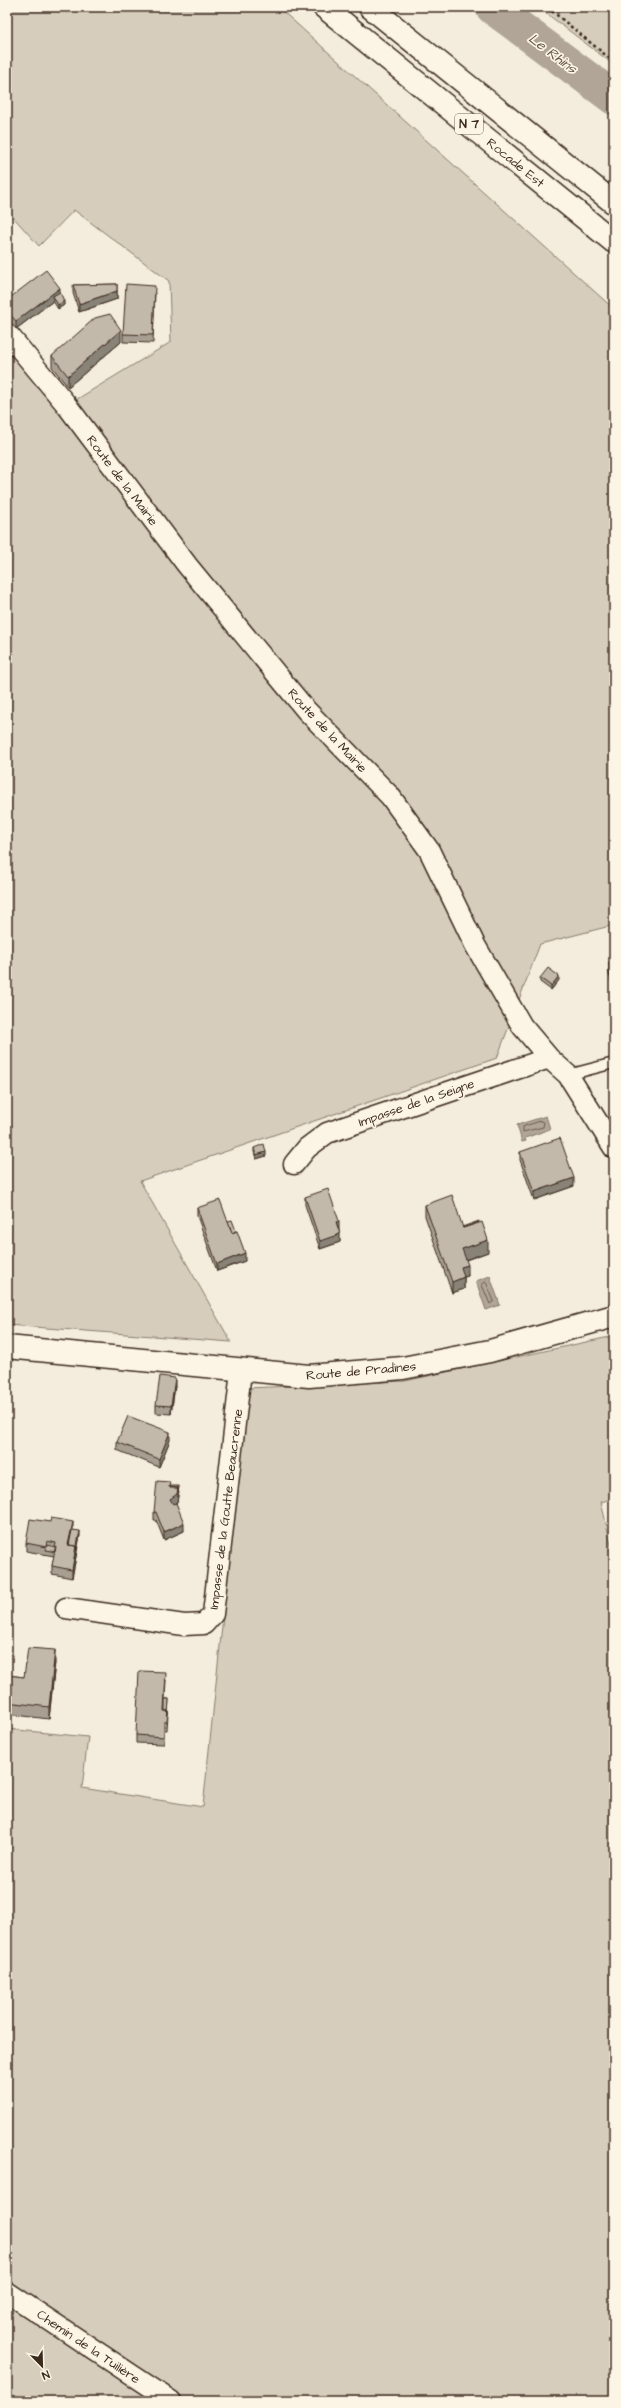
<svg xmlns="http://www.w3.org/2000/svg" width="621" height="2408" viewBox="0 0 621 2408" font-family="'Architects Daughter',sans-serif">
<style>
.green{fill:#d6cdbd;stroke:#887c6e}
.water{fill:#b0a596;stroke:#817466}
.lines{fill:none;stroke-linecap:round;stroke-linejoin:round}
.shore{stroke:#6a5b4e;stroke-width:1}
.river{stroke:#b0a596;stroke-width:34}
.service-casing{stroke:#3b2a1e;stroke-width:13}
.minor-casing{stroke:#3b2a1e;stroke-width:23}
.tertiary-casing{stroke:#3b2a1e;stroke-width:25}
.trunk-casing{stroke:#3b2a1e;stroke-width:25}
.path{stroke:#3b2a1e;stroke-width:2.5;stroke-dasharray:3 3;stroke-linecap:butt}
.service{stroke:#fcf5e5;stroke-width:10}
.minor{stroke:#fcf5e5;stroke-width:20}
.tertiary{stroke:#fcf5e5;stroke-width:22}
.trunk{stroke:#fcf5e5;stroke-width:22}
.wall{fill:#a89f92;stroke:#3b2a1e}
.shaded-wall{fill:#888277;stroke:#3b2a1e}
.building{fill:#c3b9aa;stroke:#3b2a1e}
.labels{text-anchor:middle;stroke-width:3.5;stroke-linejoin:round;paint-order:stroke}
.shield{fill:#fcf5e5;stroke:#75675a;stroke-width:1}
.shield-label{font-size:12px;font-weight:bold;fill:#3b2a1e}
.street-label{font-size:13px;fill:#3b2a1e;stroke:#fcf5e5}
.water-label{font-size:14px;font-style:italic;fill:#645548;stroke:#fcf5e5}
</style>
<rect width="100%" height="100%" fill="#f4eddd"/>
<filter id="ink" filterUnits="userSpaceOnUse"><feTurbulence type="fractalNoise" baseFrequency=".025" numOctaves="2"/><feDisplacementMap in="SourceGraphic" scale="8" xChannelSelector="R" yChannelSelector="G"/><feConvolveMatrix kernelMatrix="1 2 1 2 8 2 1 2 1" color-interpolation-filters="sRGB"/></filter>
<g filter="url(#ink)">
<path class="green" d="M 7,7 L 278,7 L 614,309 L 614,925 L 540,944 L 497,1058 L 140,1181 L 231,1342 L 7,1325 L 7,329 L 74,401 L 171,342 L 169,281 L 74,210 L 39,246 L 7,210 Z
M 538,7 L 614,7 L 614,65 Z
M 614,1336 L 614,1498 L 601,1502 L 614,1557 L 614,2401 L 7,2401 L 7,1729 L 88,1737 L 82,1788 L 203,1807 L 247,1388 L 405,1381 Z"/>
<path class="water" d="M 546,1116 L 550,1129 L 525,1138 L 526,1141 L 522,1142 L 517,1125 Z
M 490,1276 L 500,1305 L 486,1310 L 476,1281 Z"/>
<g class="lines">
<path class="shore" d="M 541,1121 L 544,1122 L 543,1127 L 523,1132 L 523,1127 Z
M 486,1282 L 494,1301 L 490,1304 L 482,1285 Z"/>
<path class="river" d="M 492,7 L 614,98"/>
<defs>
<path id="service" d="M 568,1075 L 614,1063"/>
<path id="minor" d="M 7,333 L 65,403 L 187,565 L 306,710 L 390,796 L 429,850 L 475,945 L 522,1026 L 549,1058 L 568,1075 L 614,1148
M 294,1164 L 307,1148 L 327,1133 L 549,1058
M 66,1608 L 184,1625 L 204,1624 L 213,1614 L 241,1371
M 7,2292 L 171,2401"/>
<path id="tertiary" d="M 7,1347 L 309,1376 L 403,1368 L 490,1351 L 614,1316"/>
<path id="trunk" d="M 324,7 L 614,242
M 370,7 L 614,203"/>
</defs>
<use href="#service" class="service-casing"/>
<use href="#minor" class="minor-casing"/>
<use href="#tertiary" class="tertiary-casing"/>
<use href="#trunk" class="trunk-casing"/>
<path class="path" d="M 547,7 L 614,62"/>
<use href="#service" class="service"/>
<use href="#minor" class="minor"/>
<use href="#tertiary" class="tertiary"/>
<use href="#trunk" class="trunk"/>
</g>
<path class="wall" d="M 117,284 L 117,299 L 79,312 L 73,293 L 73,285 Z
M 60,292 L 64,305 L 58,309 L 53,301 L 16,329 L 7,319 L 7,300 Z
M 155,293 L 153,343 L 123,342 L 123,334 Z
M 121,342 L 68,387 L 52,367 L 52,356 Z
M 614,961 L 614,991 L 609,974 L 609,962 Z
M 540,978 L 559,980 L 551,990 L 540,982 Z
M 254,1148 L 266,1156 L 256,1159 L 254,1152 Z
M 520,1152 L 574,1186 L 534,1200 L 520,1160 Z
M 305,1197 L 339,1229 L 340,1242 L 320,1249 L 305,1205 Z
M 425,1205 L 488,1252 L 466,1260 L 468,1276 L 464,1277 L 464,1289 L 452,1293 L 425,1216 Z
M 197,1208 L 228,1221 L 245,1261 L 217,1271 L 197,1216 Z
M 175,1386 L 171,1414 L 156,1413 L 156,1405 Z
M 170,1440 L 159,1467 L 117,1450 L 117,1442 Z
M 179,1491 L 177,1502 L 176,1503 L 184,1531 L 164,1540 L 156,1520 L 154,1520 L 154,1512 Z
M 73,1530 L 80,1535 L 72,1578 L 52,1574 L 52,1566 L 54,1556 L 26,1551 L 26,1543 Z
M 55,1662 L 49,1719 L 7,1714 L 7,1675 L 24,1677 Z
M 166,1680 L 165,1699 L 169,1699 L 167,1730 L 164,1730 L 164,1744 L 136,1743 L 136,1735 Z"/>
<path class="shaded-wall" d="M 60,288 L 60,296 L 53,296 L 53,301 L 16,329 L 16,321 Z
M 117,291 L 117,299 L 79,312 L 79,304 Z
M 64,301 L 64,305 L 58,309 L 58,305 Z
M 121,330 L 121,342 L 68,387 L 68,376 Z
M 559,976 L 559,980 L 551,990 L 551,986 Z
M 266,1152 L 266,1156 L 256,1159 L 256,1155 Z
M 574,1178 L 574,1186 L 534,1200 L 534,1192 Z
M 339,1221 L 339,1229 L 336,1230 L 336,1222 Z
M 340,1234 L 340,1242 L 320,1249 L 320,1241 Z
M 488,1240 L 488,1252 L 462,1261 L 462,1249 Z
M 245,1253 L 245,1261 L 217,1271 L 217,1264 Z
M 468,1265 L 468,1276 L 461,1278 L 461,1267 Z
M 464,1277 L 464,1289 L 452,1293 L 452,1282 Z
M 175,1378 L 175,1386 L 171,1414 L 171,1406 Z
M 170,1432 L 170,1440 L 159,1467 L 159,1459 Z
M 179,1486 L 177,1502 L 170,1507 L 170,1499 Z
M 73,1522 L 73,1530 L 69,1549 L 68,1545 Z
M 184,1523 L 184,1531 L 164,1540 L 164,1532 Z
M 80,1531 L 80,1535 L 72,1578 L 72,1570 Z
M 55,1650 L 55,1662 L 49,1719 L 49,1707 Z"/>
<path class="building" d="M 46,270 L 60,288 L 16,321 L 7,311 L 7,300 Z
M 117,284 L 117,291 L 79,304 L 73,285 Z
M 126,284 L 155,286 L 153,335 L 123,334 Z
M 60,292 L 64,301 L 58,305 L 53,296 Z
M 110,314 L 121,330 L 68,376 L 52,356 L 95,318 Z
M 614,961 L 614,979 L 609,962 Z
M 548,968 L 559,976 L 551,986 L 540,978 Z
M 560,1138 L 574,1178 L 534,1192 L 520,1152 Z
M 264,1144 L 266,1152 L 256,1155 L 254,1148 Z
M 328,1189 L 339,1221 L 336,1222 L 340,1234 L 320,1241 L 305,1197 Z
M 452,1195 L 463,1228 L 482,1222 L 488,1240 L 462,1249 L 468,1265 L 461,1267 L 464,1277 L 452,1282 L 425,1205 Z
M 220,1200 L 232,1233 L 237,1231 L 245,1253 L 217,1264 L 197,1208 Z
M 232,1220 L 236,1231 L 232,1233 L 228,1221 Z
M 479,1221 L 479,1222 L 463,1228 L 462,1227 Z
M 160,1376 L 175,1378 L 171,1406 L 156,1405 Z
M 128,1416 L 170,1432 L 159,1459 L 117,1442 Z
M 157,1481 L 170,1482 L 169,1487 L 178,1488 L 177,1494 L 170,1499 L 173,1504 L 176,1503 L 184,1523 L 164,1532 L 156,1512 L 154,1512 Z
M 170,1486 L 179,1486 L 178,1492 L 178,1488 L 170,1488 Z
M 51,1518 L 73,1522 L 68,1545 L 76,1546 L 72,1570 L 52,1566 L 56,1543 L 47,1541 L 46,1547 L 26,1543 L 30,1519 L 50,1522 Z
M 72,1530 L 80,1531 L 76,1550 L 76,1546 L 69,1545 Z
M 47,1545 L 56,1547 L 55,1552 L 46,1550 Z
M 28,1648 L 55,1650 L 49,1707 L 7,1702 L 7,1675 L 24,1677 Z
M 139,1671 L 166,1672 L 164,1711 L 168,1711 L 167,1722 L 164,1722 L 164,1737 L 136,1735 Z
M 165,1699 L 169,1699 L 168,1715 L 168,1711 L 165,1711 Z"/>
</g>
<g class="labels">
<rect class="shield" x="455" y="114" width="28" height="20" rx="3"/>
<g class="shield-label">
<text x="469" y="128">N 7</text>
</g>
<g class="street-label">
<text transform="translate(516 162) rotate(39)" y="5">Rocade Est</text>
<text transform="translate(123 480) rotate(53)" y="5">Route de la Mairie</text>
<text transform="translate(328 730) rotate(47)" y="5">Route de la Mairie</text>
<text transform="translate(416 1102) rotate(-19)" y="5">Impasse de la Seigne</text>
<text transform="translate(361 1370) rotate(-5)" y="5">Route de Pradines</text>
<text transform="translate(225 1509) rotate(-83)" y="5">Impasse de la Goutte Beaucrenne</text>
<text transform="translate(89 2346) rotate(34)" y="5">Chemin de la Tuilière</text>
</g>
<g class="water-label">
<text transform="translate(553 53) rotate(37)" y="5">Le Rhins</text>
</g>
</g>
<rect width="621" height="2408" fill="none" stroke="#fcf5e5" stroke-width="24"/>
<rect x="12" y="12" width="597" height="2384" fill="none" stroke="#3b2a1e" stroke-width="1.5" filter="url(#ink)"/>
<g transform="translate(42 2366) rotate(157)" stroke="#fcf5e5" stroke-width="3" paint-order="stroke">
<path d="M0-3L7 15L0 10L-7 15Z" fill="#3b2a1e"/>
<text y="-6" font-size="11" font-weight="bold" text-anchor="middle" fill="#3b2a1e">N</text>
</g>
</svg>
